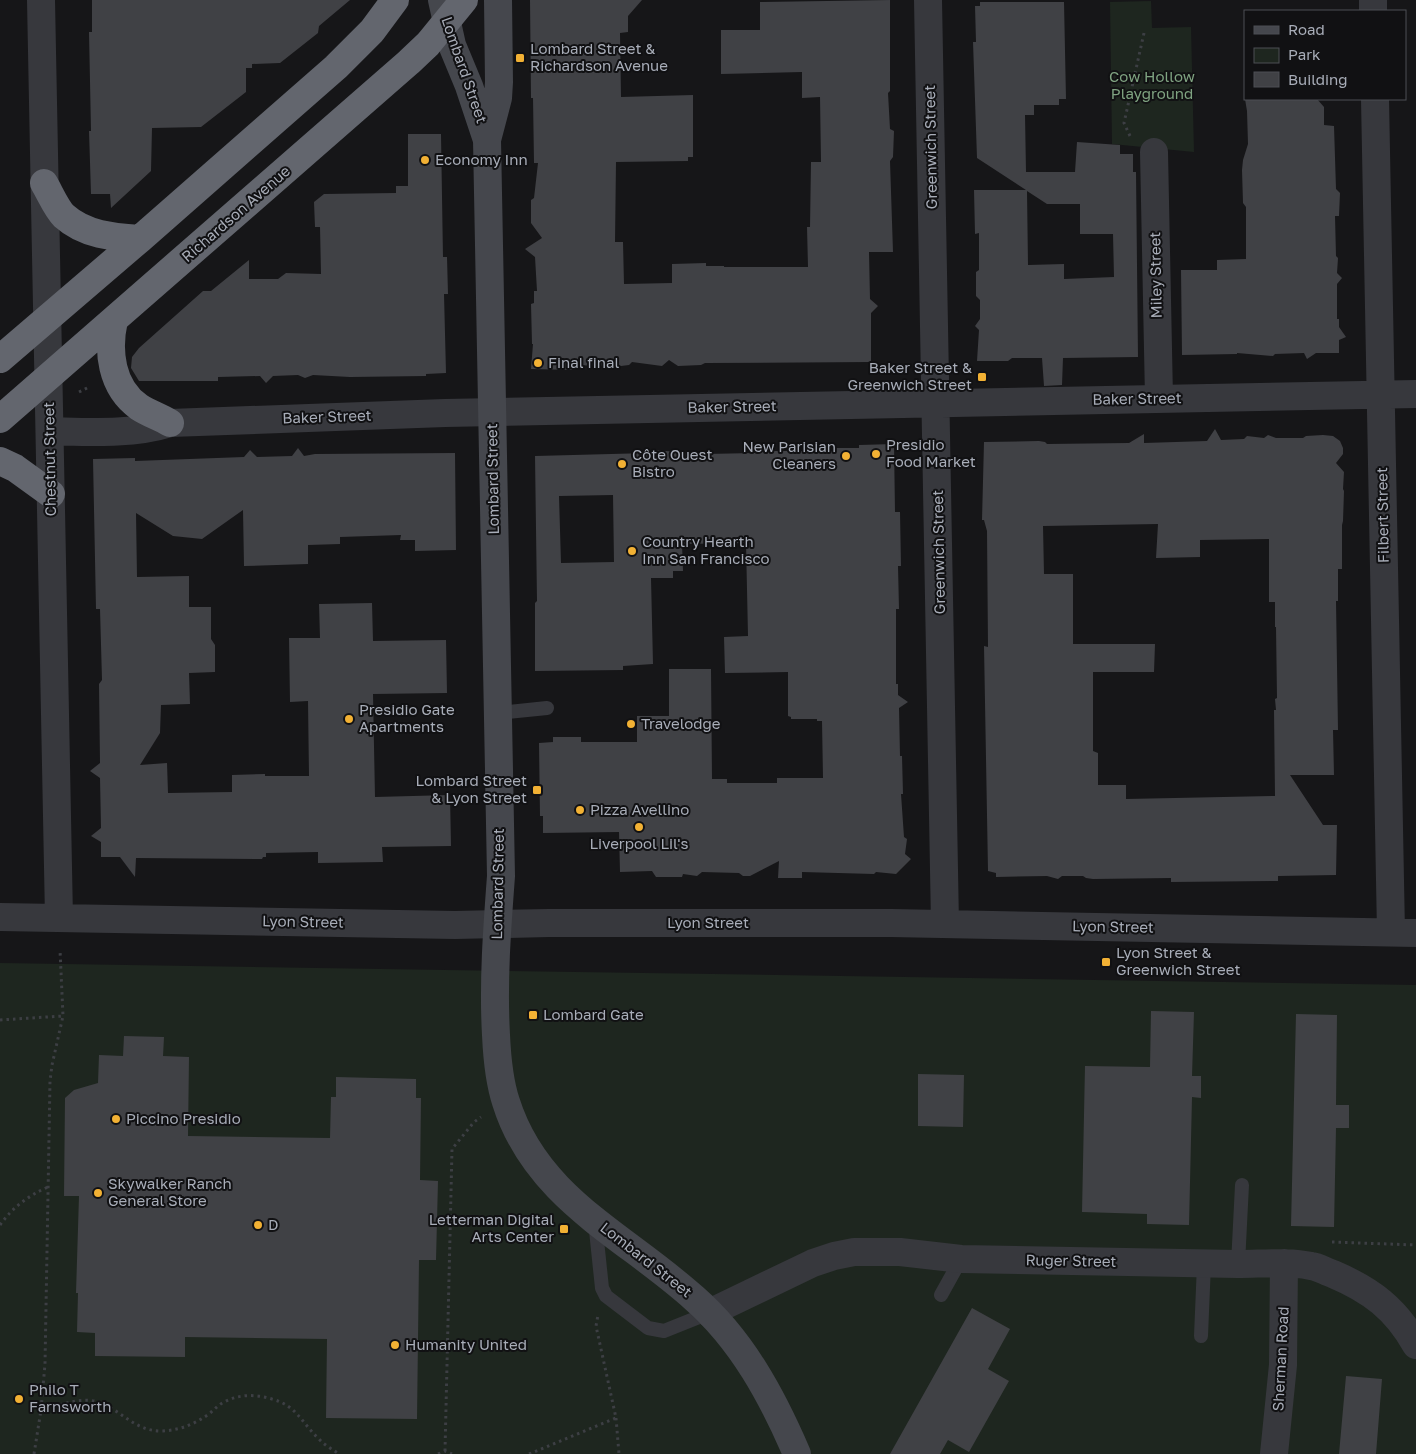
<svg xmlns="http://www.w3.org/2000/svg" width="1416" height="1454" viewBox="0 0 1416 1454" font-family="'Golos Text',sans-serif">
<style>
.green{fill:#1e261f}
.building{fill:#404145;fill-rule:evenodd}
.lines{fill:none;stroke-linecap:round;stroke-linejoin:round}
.path{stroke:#3d3f44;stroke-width:3;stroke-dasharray:2.5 4;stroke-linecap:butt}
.lane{stroke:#37383d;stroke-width:14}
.street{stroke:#37383d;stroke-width:28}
.secondary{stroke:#45474d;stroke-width:28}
.highway{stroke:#63666e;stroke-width:28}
.poi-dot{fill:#f2b134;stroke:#111113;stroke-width:2}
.labels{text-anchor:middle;stroke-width:4;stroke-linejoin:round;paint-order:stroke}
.poi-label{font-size:15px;fill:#a8adb8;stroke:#111113;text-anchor:start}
.street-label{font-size:15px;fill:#a8adb8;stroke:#111113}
.park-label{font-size:15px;fill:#7fa381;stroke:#111113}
</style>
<rect width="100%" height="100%" fill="#161618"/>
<path class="green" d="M 1151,1 L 1152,28 L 1191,27 L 1194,152 L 1112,144 L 1110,2 Z
M 0,963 L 1416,985 L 1416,1454 L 0,1454 Z"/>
<path class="building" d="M 92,0 L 350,0 L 319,26 L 318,33 L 280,63 L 252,64 L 252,68 L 246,68 L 246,92 L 201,127 L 152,128 L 151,171 L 111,208 L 110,194 L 91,194 L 89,131 L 91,131 L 89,32 L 92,32 Z
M 530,0 L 642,0 L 628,16 L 628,32 L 620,33 L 621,97 L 693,95 L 693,157 L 688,157 L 688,161 L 616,162 L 615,242 L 623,242 L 624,284 L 672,283 L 672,264 L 706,263 L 706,266 L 724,266 L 724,267 L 808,267 L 807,227 L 810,227 L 811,162 L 821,162 L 820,97 L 802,98 L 802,72 L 721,74 L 721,30 L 760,30 L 760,2 L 890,0 L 890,91 L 888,93 L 890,129 L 894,131 L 893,157 L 890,161 L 893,252 L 869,252 L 870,299 L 878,306 L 871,313 L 871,362 L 705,363 L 701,365 L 678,366 L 669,360 L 662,366 L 632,362 L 629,365 L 621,366 L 604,364 L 601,366 L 577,365 L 574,370 L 531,369 L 533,344 L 532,344 L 531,304 L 534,303 L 534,291 L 537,291 L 535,257 L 525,249 L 542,238 L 531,223 L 531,200 L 534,198 L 538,163 L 534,163 L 533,98 L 531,98 Z
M 980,2 L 1064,2 L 1066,99 L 1059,99 L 1059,105 L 1034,105 L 1034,115 L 1025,115 L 1026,172 L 1075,172 L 1077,142 L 1120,145 L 1120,154 L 1133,154 L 1133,172 L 1136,172 L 1138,357 L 1063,358 L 1062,385 L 1044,386 L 1042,358 L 1012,358 L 1008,361 L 977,361 L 979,330 L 975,326 L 980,319 L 980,300 L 976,296 L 976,272 L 979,270 L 979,233 L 975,234 L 974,190 L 1026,190 L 977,158 L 973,42 L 976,42 L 975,6 L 980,6 ZM 1027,191 L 1047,204 L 1080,204 L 1080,234 L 1113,234 L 1114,277 L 1064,279 L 1064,264 L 1028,265 Z
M 1245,99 L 1317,99 L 1324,107 L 1324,125 L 1334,126 L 1336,189 L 1340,193 L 1339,216 L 1335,216 L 1336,256 L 1338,258 L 1337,273 L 1342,278 L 1337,284 L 1337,319 L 1339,319 L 1339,327 L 1346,337 L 1339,340 L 1339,353 L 1316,353 L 1307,359 L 1304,353 L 1275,354 L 1273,356 L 1237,353 L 1237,354 L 1182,355 L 1181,270 L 1217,270 L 1217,260 L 1246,259 L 1246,207 L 1243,203 L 1242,170 L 1243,160 L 1248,144 L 1247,111 Z
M 408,134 L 441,134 L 443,257 L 447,257 L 448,294 L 444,294 L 446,373 L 426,374 L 426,376 L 350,377 L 313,375 L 305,378 L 298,375 L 273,376 L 266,383 L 260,376 L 218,377 L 218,381 L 139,381 L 131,368 L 132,357 L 139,348 L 203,291 L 211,291 L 249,260 L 249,279 L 278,279 L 286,273 L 321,274 L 320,227 L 315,227 L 314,202 L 324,194 L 396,193 L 396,186 L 408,186 Z
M 1215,429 L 1221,440 L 1244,439 L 1247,436 L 1264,438 L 1268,435 L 1276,438 L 1303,438 L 1306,436 L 1323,435 L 1333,436 L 1340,441 L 1343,448 L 1343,454 L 1336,463 L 1344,472 L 1343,489 L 1344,491 L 1343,521 L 1342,525 L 1342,569 L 1338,569 L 1338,601 L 1336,601 L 1338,730 L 1333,730 L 1334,775 L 1290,775 L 1323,825 L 1337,825 L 1336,875 L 1278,876 L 1278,881 L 1171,882 L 1171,878 L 1093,879 L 1086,878 L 1083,876 L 1062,876 L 1058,879 L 1047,876 L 996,877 L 996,873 L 988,871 L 984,646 L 988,647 L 987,531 L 984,520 L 982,520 L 984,442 L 1039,441 L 1045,442 L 1047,444 L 1129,443 L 1144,434 L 1144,443 L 1207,441 ZM 1158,524 L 1156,558 L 1200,557 L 1200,540 L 1269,539 L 1269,602 L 1275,602 L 1275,627 L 1276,627 L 1277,698 L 1275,699 L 1276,710 L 1274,710 L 1275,796 L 1126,799 L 1126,785 L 1098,785 L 1098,753 L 1093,751 L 1093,672 L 1154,672 L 1155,644 L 1073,644 L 1073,574 L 1044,574 L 1043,526 Z
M 894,444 L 895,512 L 900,512 L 901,566 L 898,566 L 899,609 L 896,609 L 896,684 L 898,684 L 898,695 L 908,702 L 899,708 L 900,756 L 902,756 L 903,794 L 901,794 L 904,837 L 907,839 L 905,854 L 911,859 L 896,874 L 876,872 L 874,874 L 802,872 L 802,878 L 778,878 L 779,861 L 750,876 L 743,876 L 739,873 L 702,872 L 697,876 L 683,874 L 682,877 L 656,877 L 652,871 L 620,872 L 619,832 L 543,833 L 543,816 L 540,816 L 539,743 L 553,742 L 553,737 L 581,737 L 581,742 L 637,742 L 637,716 L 669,716 L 669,669 L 711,669 L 712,779 L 727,779 L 727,783 L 777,783 L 777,778 L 823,778 L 822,721 L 817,721 L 817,719 L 791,719 L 791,717 L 788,716 L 788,672 L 725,673 L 724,637 L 748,636 L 746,543 L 682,544 L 683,571 L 673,571 L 673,578 L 651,578 L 653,664 L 623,666 L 623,670 L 535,671 L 535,603 L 537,601 L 535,456 L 649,453 L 652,450 L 705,454 L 756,453 L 756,451 L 834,451 L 834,448 L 859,448 L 859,445 ZM 613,495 L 614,562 L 561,563 L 559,496 Z
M 298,448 L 304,456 L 315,454 L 455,453 L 456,550 L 415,551 L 415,540 L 400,540 L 401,535 L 340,537 L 340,544 L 308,545 L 308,564 L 244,566 L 243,510 L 202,539 L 173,536 L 136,513 L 137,577 L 189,576 L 189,607 L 211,607 L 211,639 L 215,645 L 215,672 L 189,673 L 190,704 L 161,705 L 160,733 L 140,765 L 167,763 L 168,793 L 232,792 L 232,775 L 265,774 L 265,776 L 309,776 L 308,701 L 290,702 L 289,638 L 320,638 L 319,604 L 372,603 L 373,641 L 446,640 L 447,693 L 373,694 L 375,797 L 450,795 L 451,846 L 382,847 L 383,862 L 318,863 L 318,852 L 266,853 L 266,857 L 263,857 L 262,859 L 136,858 L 135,877 L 120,857 L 101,857 L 101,842 L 91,836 L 101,828 L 100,778 L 90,771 L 100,763 L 99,684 L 102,680 L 100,609 L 96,609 L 93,459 L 135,458 L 135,461 L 244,457 L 250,450 L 257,457 L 292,456 Z
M 1151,1011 L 1194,1012 L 1192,1076 L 1201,1076 L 1201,1098 L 1192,1097 L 1189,1225 L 1147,1224 L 1147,1214 L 1082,1212 L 1085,1066 L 1150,1067 Z
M 1296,1014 L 1337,1015 L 1336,1105 L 1349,1105 L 1349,1128 L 1336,1128 L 1334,1227 L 1291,1226 Z
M 124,1036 L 164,1037 L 163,1056 L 189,1057 L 188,1136 L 330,1138 L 331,1097 L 336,1097 L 336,1077 L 416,1079 L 416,1098 L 421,1098 L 420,1180 L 438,1181 L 436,1260 L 419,1260 L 417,1419 L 326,1418 L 327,1339 L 185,1337 L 185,1357 L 95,1356 L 95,1333 L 77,1332 L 78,1293 L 76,1293 L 79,1196 L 64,1196 L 65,1098 L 74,1090 L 98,1083 L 99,1055 L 123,1056 Z
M 918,1074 L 964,1075 L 963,1127 L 918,1126 Z
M 972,1308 L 1010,1329 L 988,1369 L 1009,1381 L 969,1452 L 948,1440 L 940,1454 L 890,1454 Z
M 1346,1376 L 1382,1379 L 1376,1454 L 1339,1454 Z"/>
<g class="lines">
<path class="path" d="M 1130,136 L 1124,123 L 1144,33
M 79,392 L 89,387
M 0,1020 L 63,1016
M 0,1225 C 13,1207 28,1196 48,1187
M 1332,1242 L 1416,1245
M 41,1410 C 57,1406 77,1398 94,1401 C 120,1407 133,1432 163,1431 C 180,1430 195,1424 209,1414 C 214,1410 218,1405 224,1402 C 239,1394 256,1394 272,1399 C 297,1406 301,1422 318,1438 C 324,1445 332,1449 339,1454
M 616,1418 L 619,1454
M 445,1451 L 452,1149 L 474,1122 L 481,1117
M 34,1454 L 41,1410 L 45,1364 L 50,1081 L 52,1065 L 63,1016 L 60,950
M 438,1454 L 445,1451 L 452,1454
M 529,1454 L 616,1418 L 596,1326 L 598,1315"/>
<path class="lane" d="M 498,713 L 547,708
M 595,1221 L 602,1288 L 606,1296 L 648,1328 L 664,1331 L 709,1313
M 1238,1264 L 1242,1185
M 941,1295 L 961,1259
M 1201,1336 L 1204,1264"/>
<path class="street" d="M 41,0 L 59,918
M 928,0 L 945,924
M 1373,0 L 1373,11
M 1375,99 L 1391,932
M 1154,152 L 1159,398
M 50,431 C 90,432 131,435 170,423 L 445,413 L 1416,394
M 0,917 L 455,925 L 549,923 L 891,923 L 1416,933
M 709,1313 L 813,1263 L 834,1256 L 854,1252 L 900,1252 L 961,1259 L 1238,1264 C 1262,1264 1288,1261 1311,1266 C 1319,1267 1326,1272 1333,1274 C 1371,1290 1396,1309 1416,1345
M 1274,1454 L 1283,1365 L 1284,1263"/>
<path class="secondary" d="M 442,0 L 452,45 L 469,86 L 487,140
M 498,0 L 499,82 L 498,98 L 487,140 L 501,876 C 497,929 493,982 496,1035 C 497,1057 499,1081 506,1102 C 536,1198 624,1235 694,1298 C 742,1340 772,1396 797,1454"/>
<path class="highway" d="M 44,183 C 50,193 56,208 64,216 C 85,235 113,237 140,239
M 114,320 C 107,351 111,387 139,407 C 148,413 160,417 170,423
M 0,359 L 140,239 L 336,67 L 372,31 L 395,0
M 0,419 L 409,62 L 428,44 L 464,0
M 0,461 L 15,468 L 51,494"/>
</g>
<g class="poi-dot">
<rect x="515" y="53" width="10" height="10" rx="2.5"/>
<circle cx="425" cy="160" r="5"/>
<circle cx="538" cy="363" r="5"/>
<rect x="977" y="372" width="10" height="10" rx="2.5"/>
<circle cx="876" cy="454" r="5"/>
<circle cx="846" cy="456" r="5"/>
<circle cx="622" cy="464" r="5"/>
<circle cx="632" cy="551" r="5"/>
<circle cx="349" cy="719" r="5"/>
<circle cx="631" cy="724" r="5"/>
<rect x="532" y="785" width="10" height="10" rx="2.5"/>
<circle cx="580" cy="810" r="5"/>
<circle cx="639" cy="827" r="5"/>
<rect x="1101" y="957" width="10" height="10" rx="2.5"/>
<rect x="528" y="1010" width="10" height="10" rx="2.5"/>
<circle cx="116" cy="1119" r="5"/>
<circle cx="98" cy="1193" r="5"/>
<circle cx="258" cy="1225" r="5"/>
<rect x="559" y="1224" width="10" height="10" rx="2.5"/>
<circle cx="395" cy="1345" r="5"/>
<circle cx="19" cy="1399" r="5"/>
</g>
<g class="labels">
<g class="poi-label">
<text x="530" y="54">Lombard Street &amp;<tspan x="530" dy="17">Richardson Avenue</tspan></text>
<text x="435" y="165">Economy Inn</text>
<text x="548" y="368">Final final</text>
<text x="972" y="373" text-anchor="end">Baker Street &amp;<tspan x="972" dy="17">Greenwich Street</tspan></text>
<text x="886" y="450">Presidio<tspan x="886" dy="17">Food Market</tspan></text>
<text x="836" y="452" text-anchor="end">New Parisian<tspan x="836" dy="17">Cleaners</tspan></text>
<text x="632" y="460">Côte Ouest<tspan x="632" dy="17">Bistro</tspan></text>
<text x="642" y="547">Country Hearth<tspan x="642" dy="17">Inn San Francisco</tspan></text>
<text x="359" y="715">Presidio Gate<tspan x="359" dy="17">Apartments</tspan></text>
<text x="641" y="729">Travelodge</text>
<text x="527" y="786" text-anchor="end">Lombard Street<tspan x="527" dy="17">&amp; Lyon Street</tspan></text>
<text x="590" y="815">Pizza Avellino</text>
<text x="639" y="849" text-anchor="middle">Liverpool Lil's</text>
<text x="1116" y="958">Lyon Street &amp;<tspan x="1116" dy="17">Greenwich Street</tspan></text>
<text x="543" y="1020">Lombard Gate</text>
<text x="126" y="1124">Piccino Presidio</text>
<text x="108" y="1189">Skywalker Ranch<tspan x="108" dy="17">General Store</tspan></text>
<text x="554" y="1225" text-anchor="end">Letterman Digital<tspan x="554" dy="17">Arts Center</tspan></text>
<text x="268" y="1230">D</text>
<text x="405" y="1350">Humanity United</text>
<text x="29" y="1395">Philo T<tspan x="29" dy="17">Farnsworth</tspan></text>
</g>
<g class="street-label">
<text transform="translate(464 70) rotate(71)" y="5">Lombard Street</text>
<text transform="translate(931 147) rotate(-91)" y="5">Greenwich Street</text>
<text transform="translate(236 214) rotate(-41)" y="5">Richardson Avenue</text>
<text transform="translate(1156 275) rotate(-91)" y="5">Miley Street</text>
<text transform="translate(1137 399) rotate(-1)" y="5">Baker Street</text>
<text transform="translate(732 407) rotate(-1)" y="5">Baker Street</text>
<text transform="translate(327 417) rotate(-2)" y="5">Baker Street</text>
<text transform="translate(50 459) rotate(-91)" y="5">Chestnut Street</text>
<text transform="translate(493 479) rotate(-91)" y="5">Lombard Street</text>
<text transform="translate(1383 515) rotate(-91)" y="5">Filbert Street</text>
<text transform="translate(939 552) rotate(-91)" y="5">Greenwich Street</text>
<text transform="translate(498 884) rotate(-89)" y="5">Lombard Street</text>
<text transform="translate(303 922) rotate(1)" y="5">Lyon Street</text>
<text x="708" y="928">Lyon Street</text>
<text transform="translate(1113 927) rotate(1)" y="5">Lyon Street</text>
<text transform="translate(646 1260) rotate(38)" y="5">Lombard Street</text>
<text transform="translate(1071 1261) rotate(1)" y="5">Ruger Street</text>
<text transform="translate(1281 1359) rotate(-87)" y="5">Sherman Road</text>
</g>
<g class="park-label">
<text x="1152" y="82">Cow Hollow<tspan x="1152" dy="17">Playground</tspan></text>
</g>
</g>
<rect x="1244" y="10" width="162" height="90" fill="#111113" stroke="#4d4f55"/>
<rect x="1254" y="26" width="25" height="8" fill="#45474d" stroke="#4d4f55"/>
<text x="1288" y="35" font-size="15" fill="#a8adb8">Road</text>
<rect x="1254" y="48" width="25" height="15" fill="#1e261f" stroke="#4d4f55"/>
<text x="1288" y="60" font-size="15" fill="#a8adb8">Park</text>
<rect x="1254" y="72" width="25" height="15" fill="#404145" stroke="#4d4f55"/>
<text x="1288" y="85" font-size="15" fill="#a8adb8">Building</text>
</svg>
